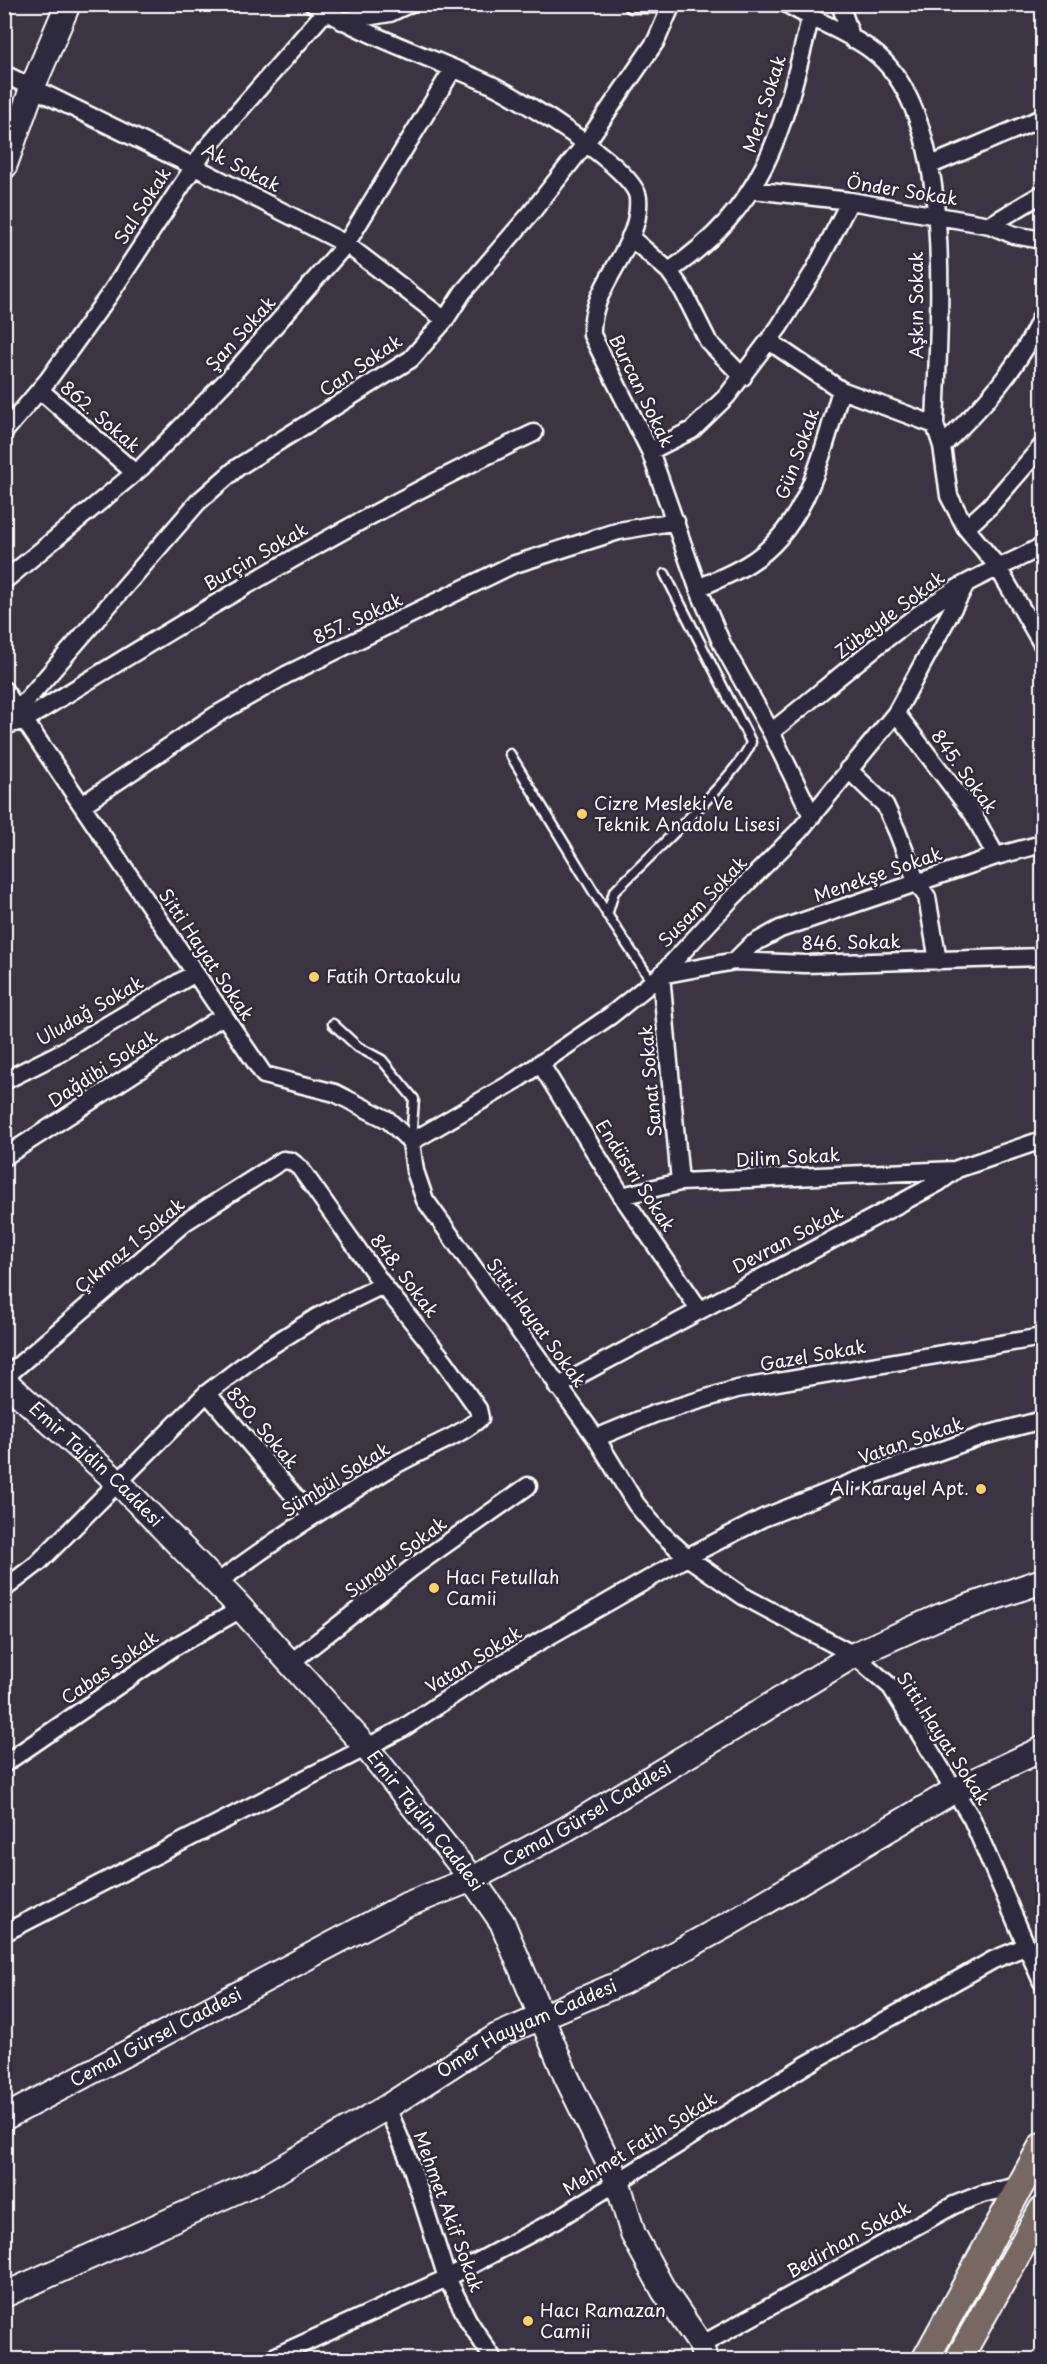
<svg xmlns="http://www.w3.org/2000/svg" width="1047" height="2364" viewBox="0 0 1047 2364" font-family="'Playpen Sans',sans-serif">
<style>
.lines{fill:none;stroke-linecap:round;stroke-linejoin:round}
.lane-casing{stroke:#fff;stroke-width:13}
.street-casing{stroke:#fff;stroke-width:21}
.secondary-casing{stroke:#fff;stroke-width:28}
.primary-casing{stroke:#fff;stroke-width:30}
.lane{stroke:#2f2a3d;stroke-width:8}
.street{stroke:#2f2a3d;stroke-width:16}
.secondary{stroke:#2f2a3d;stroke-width:24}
.primary{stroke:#776864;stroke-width:26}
.poi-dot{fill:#ffd166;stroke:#2f2a3d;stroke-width:2}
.labels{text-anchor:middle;stroke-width:5;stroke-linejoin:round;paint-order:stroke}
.street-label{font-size:18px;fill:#fff;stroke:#2f2a3d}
.poi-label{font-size:18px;fill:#fff;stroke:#2f2a3d;text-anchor:start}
</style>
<rect width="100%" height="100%" fill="#3b3443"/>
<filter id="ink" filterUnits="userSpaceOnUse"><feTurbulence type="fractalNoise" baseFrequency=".0167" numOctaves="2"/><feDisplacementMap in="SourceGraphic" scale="12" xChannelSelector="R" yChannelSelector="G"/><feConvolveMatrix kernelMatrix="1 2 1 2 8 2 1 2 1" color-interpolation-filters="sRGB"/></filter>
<g filter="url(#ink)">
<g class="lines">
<defs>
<path id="lane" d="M 510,754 L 612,922 L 652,982
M 607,915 L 614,892 C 640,865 744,770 751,742 L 665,574
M 333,1024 L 358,1047 L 382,1060 L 414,1099 L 411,1141"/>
<path id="street" d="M 313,4 C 370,38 433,58 492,85 C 521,99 635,168 638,198 C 642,248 589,285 592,335 L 650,451 L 698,588 L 722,644 L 771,732 L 812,816
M 632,4 L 660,4
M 787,4 C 814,21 846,31 871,50 C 959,114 938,327 935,425 L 942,446 L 949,496 L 966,528 L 997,566 L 1042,644
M 840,4 L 852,39
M 342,21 L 390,13 L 409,4
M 4,74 L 193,166 L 346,244 L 445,320
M 931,165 L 1042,118
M 753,190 L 850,201 L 990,225 L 1014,235 L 1042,240
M 990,225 L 1042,194
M 630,237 L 669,271 L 683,291 L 708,341 L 743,377
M 669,271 C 769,203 783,128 810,19
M 769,341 L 841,390 L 935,425
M 40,390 L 135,473
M 4,432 L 48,380 L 110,294 L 205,150 L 325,12
M 942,446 C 982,407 1020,368 1042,315
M 650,451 L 692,430 L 727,396 L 779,327 L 814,271 L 850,201
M 966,528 L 990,506 L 1042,446
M 4,581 L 142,467 L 229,378 L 346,244 L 453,69
M 698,588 C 714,581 732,574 748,564 C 808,528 822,452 841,390
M 4,690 L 264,1075 L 335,1093 L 388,1120 L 411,1142 L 415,1171 L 425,1200 L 596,1438 L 636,1504 L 658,1530 L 687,1557 L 743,1596 L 854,1655 L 891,1687 L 972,1819 L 1042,1982
M 18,710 L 198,502 L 238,467 L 411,359 L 445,320 L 463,292 L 531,213 L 586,143 L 656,41 L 672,4
M 896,713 L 973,814 L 996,856
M 4,726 L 25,720 C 190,617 357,516 534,433
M 771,732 C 829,686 884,637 945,596 C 976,575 1011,564 1042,546
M 848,769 L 885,805 L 897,831 L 917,883 L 927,897 L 938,961
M 82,805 L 216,715 L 286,675 L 512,565 L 619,531 L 676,521
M 735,961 L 751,945 L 780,929 L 996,856 L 1042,844
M 540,1063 L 622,1196 L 699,1309
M 4,1081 L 58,1054 L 195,973
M 411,1142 L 515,1081 L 610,1016 L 661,975 L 731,899 L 800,830 L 896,713 L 966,584
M 4,1157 L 223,1016
M 680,1182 L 661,975 L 735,961 L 805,964 L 1042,957
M 622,1196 L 680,1182 L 955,1170
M 4,1378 L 185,1222 L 283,1160 L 291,1161 L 300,1168 L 383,1285 L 445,1362 L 478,1409 L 480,1418 C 460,1437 418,1451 392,1467 C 332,1503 273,1541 217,1583
M 557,1387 L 938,1183 L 957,1169 L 1042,1140
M 207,1393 L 311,1516
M 596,1438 L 654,1414 L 737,1389 L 1042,1337
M 4,1589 L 38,1563 L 207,1393 L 261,1352 L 317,1317 L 383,1285
M 290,1663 L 412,1568 L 528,1486
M 4,1764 L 174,1647 L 241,1609
M 4,1933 L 402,1729 L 497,1666 L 687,1557 L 763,1518 L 856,1481 L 982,1436 L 1042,1420
M 387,2107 L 411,2165 L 447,2278 L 468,2320 L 494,2360
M 701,2345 L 954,2205 L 982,2194 L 1023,2185
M 267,2360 L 447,2278 L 556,2220 L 806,2065 L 993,1960 L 1027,1946"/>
<g id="secondary">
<path d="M 4,167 L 33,86 L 68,4"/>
<path id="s1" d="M 4,1381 L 119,1483 L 237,1604 L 365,1746 L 472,1879 L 502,1922 L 566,2076 L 617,2180 L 633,2234 L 664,2291 L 701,2345 L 705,2360"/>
<path id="s2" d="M 4,2118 L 406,1905 L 472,1879 L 566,1829 L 854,1655 L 941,1616 L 1042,1581"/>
<path id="s3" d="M 4,2295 L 263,2179 L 387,2107 L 497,2036 L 623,1982 L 727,1925 L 955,1790 L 1042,1749"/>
</g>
<path id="primary" d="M 925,2360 L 1042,2146
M 958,2360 L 1042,2210"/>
</defs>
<use href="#lane" class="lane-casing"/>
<use href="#street" class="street-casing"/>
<use href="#secondary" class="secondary-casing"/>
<use href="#primary" class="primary-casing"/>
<use href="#lane" class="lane"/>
<use href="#street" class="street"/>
<use href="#secondary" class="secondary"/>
<use href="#primary" class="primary"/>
</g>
</g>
<g class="poi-dot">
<circle cx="582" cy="814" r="6"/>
<circle cx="314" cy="977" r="6"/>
<circle cx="981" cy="1489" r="6"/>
<circle cx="434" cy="1588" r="6"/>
<circle cx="528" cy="2321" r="6"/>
</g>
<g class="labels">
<g class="street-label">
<text transform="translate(765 104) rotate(-72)" y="6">Mert Sokak</text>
<text transform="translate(241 168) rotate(27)" y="6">Ak Sokak</text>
<text transform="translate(902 191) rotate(9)" y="6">Önder Sokak</text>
<text transform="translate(143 206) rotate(-57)" y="6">Sal Sokak</text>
<text transform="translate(917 305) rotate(-90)" y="6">Aşkın Sokak</text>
<text transform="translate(241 334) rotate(-48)" y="6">Şan Sokak</text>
<text transform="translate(361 366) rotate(-34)" y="6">Can Sokak</text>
<text transform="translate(641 391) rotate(64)" y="6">Burcan Sokak</text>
<text transform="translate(100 417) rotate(41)" y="6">862. Sokak</text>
<text transform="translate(798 454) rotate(-70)" y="6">Gün Sokak</text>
<text transform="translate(256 557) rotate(-30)" y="6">Burçin Sokak</text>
<text transform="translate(890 615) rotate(-37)" y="6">Zübeyde Sokak</text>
<text transform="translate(358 619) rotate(-25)" y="6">857. Sokak</text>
<text transform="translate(964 772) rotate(54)" y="6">845. Sokak</text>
<text transform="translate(878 875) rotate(-19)" y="6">Menekşe Sokak</text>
<text transform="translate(703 902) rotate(-46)" y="6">Susam Sokak</text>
<text transform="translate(851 943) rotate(-1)" y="6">846. Sokak</text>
<text transform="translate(206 955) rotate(56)" y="6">Sitti Hayat Sokak</text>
<text transform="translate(90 1011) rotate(-30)" y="6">Uludağ Sokak</text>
<text transform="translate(103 1069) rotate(-33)" y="6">Dağdibi Sokak</text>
<text transform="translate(651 1081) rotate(-95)" y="6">Sanat Sokak</text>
<text transform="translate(788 1158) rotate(-3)" y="6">Dilim Sokak</text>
<text transform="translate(635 1176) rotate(57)" y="6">Endüstri Sokak</text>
<text transform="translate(788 1240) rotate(-28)" y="6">Devran Sokak</text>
<text transform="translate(130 1246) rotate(-40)" y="6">Çıkmaz 1 Sokak</text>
<text transform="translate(404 1276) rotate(53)" y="6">848. Sokak</text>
<text transform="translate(536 1323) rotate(54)" y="6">Sitti Hayat Sokak</text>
<text transform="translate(813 1356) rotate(-10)" y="6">Gazel Sokak</text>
<text transform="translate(262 1428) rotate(50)" y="6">850. Sokak</text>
<text transform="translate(911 1441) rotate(-19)" y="6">Vatan Sokak</text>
<text dy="6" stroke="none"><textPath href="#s1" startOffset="124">Emir Tajdin Caddesi</textPath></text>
<text transform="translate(336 1480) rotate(-32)" y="6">Sümbül Sokak</text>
<text transform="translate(396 1558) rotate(-37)" y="6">Sungur Sokak</text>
<text transform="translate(474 1660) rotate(-32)" y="6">Vatan Sokak</text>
<text transform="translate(110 1668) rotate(-35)" y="6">Cabas Sokak</text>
<text transform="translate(943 1739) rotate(57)" y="6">Sitti Hayat Sokak</text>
<text dy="6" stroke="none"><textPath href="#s2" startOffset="658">Cemal Gürsel Caddesi</textPath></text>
<text dy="6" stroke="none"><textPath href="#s1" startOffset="610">Emir Tajdin Caddesi</textPath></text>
<text dy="6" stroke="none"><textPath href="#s3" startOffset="588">Ömer Hayyam Caddesi</textPath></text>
<text dy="6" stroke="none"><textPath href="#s2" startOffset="172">Cemal Gürsel Caddesi</textPath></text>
<text transform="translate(640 2144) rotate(-32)" y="6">Mehmet Fatih Sokak</text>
<text transform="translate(448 2212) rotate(70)" y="6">Mehmet Akif Sokak</text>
<text transform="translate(849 2240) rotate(-29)" y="6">Bedirhan Sokak</text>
</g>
<g class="poi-label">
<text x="594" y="810">Cizre Mesleki Ve<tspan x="594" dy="21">Teknik Anadolu Lisesi</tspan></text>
<text x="326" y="983">Fatih Ortaokulu</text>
<text x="969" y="1495" text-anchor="end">Ali Karayel Apt.</text>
<text x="446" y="1584">Hacı Fetullah<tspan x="446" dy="21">Camii</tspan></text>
<text x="540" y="2317">Hacı Ramazan<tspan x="540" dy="21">Camii</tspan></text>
</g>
</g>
<rect width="1047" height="2364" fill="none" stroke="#2f2a3d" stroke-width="24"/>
<rect x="12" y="12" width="1023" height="2340" fill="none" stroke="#fff" stroke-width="2" filter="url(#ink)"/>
</svg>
